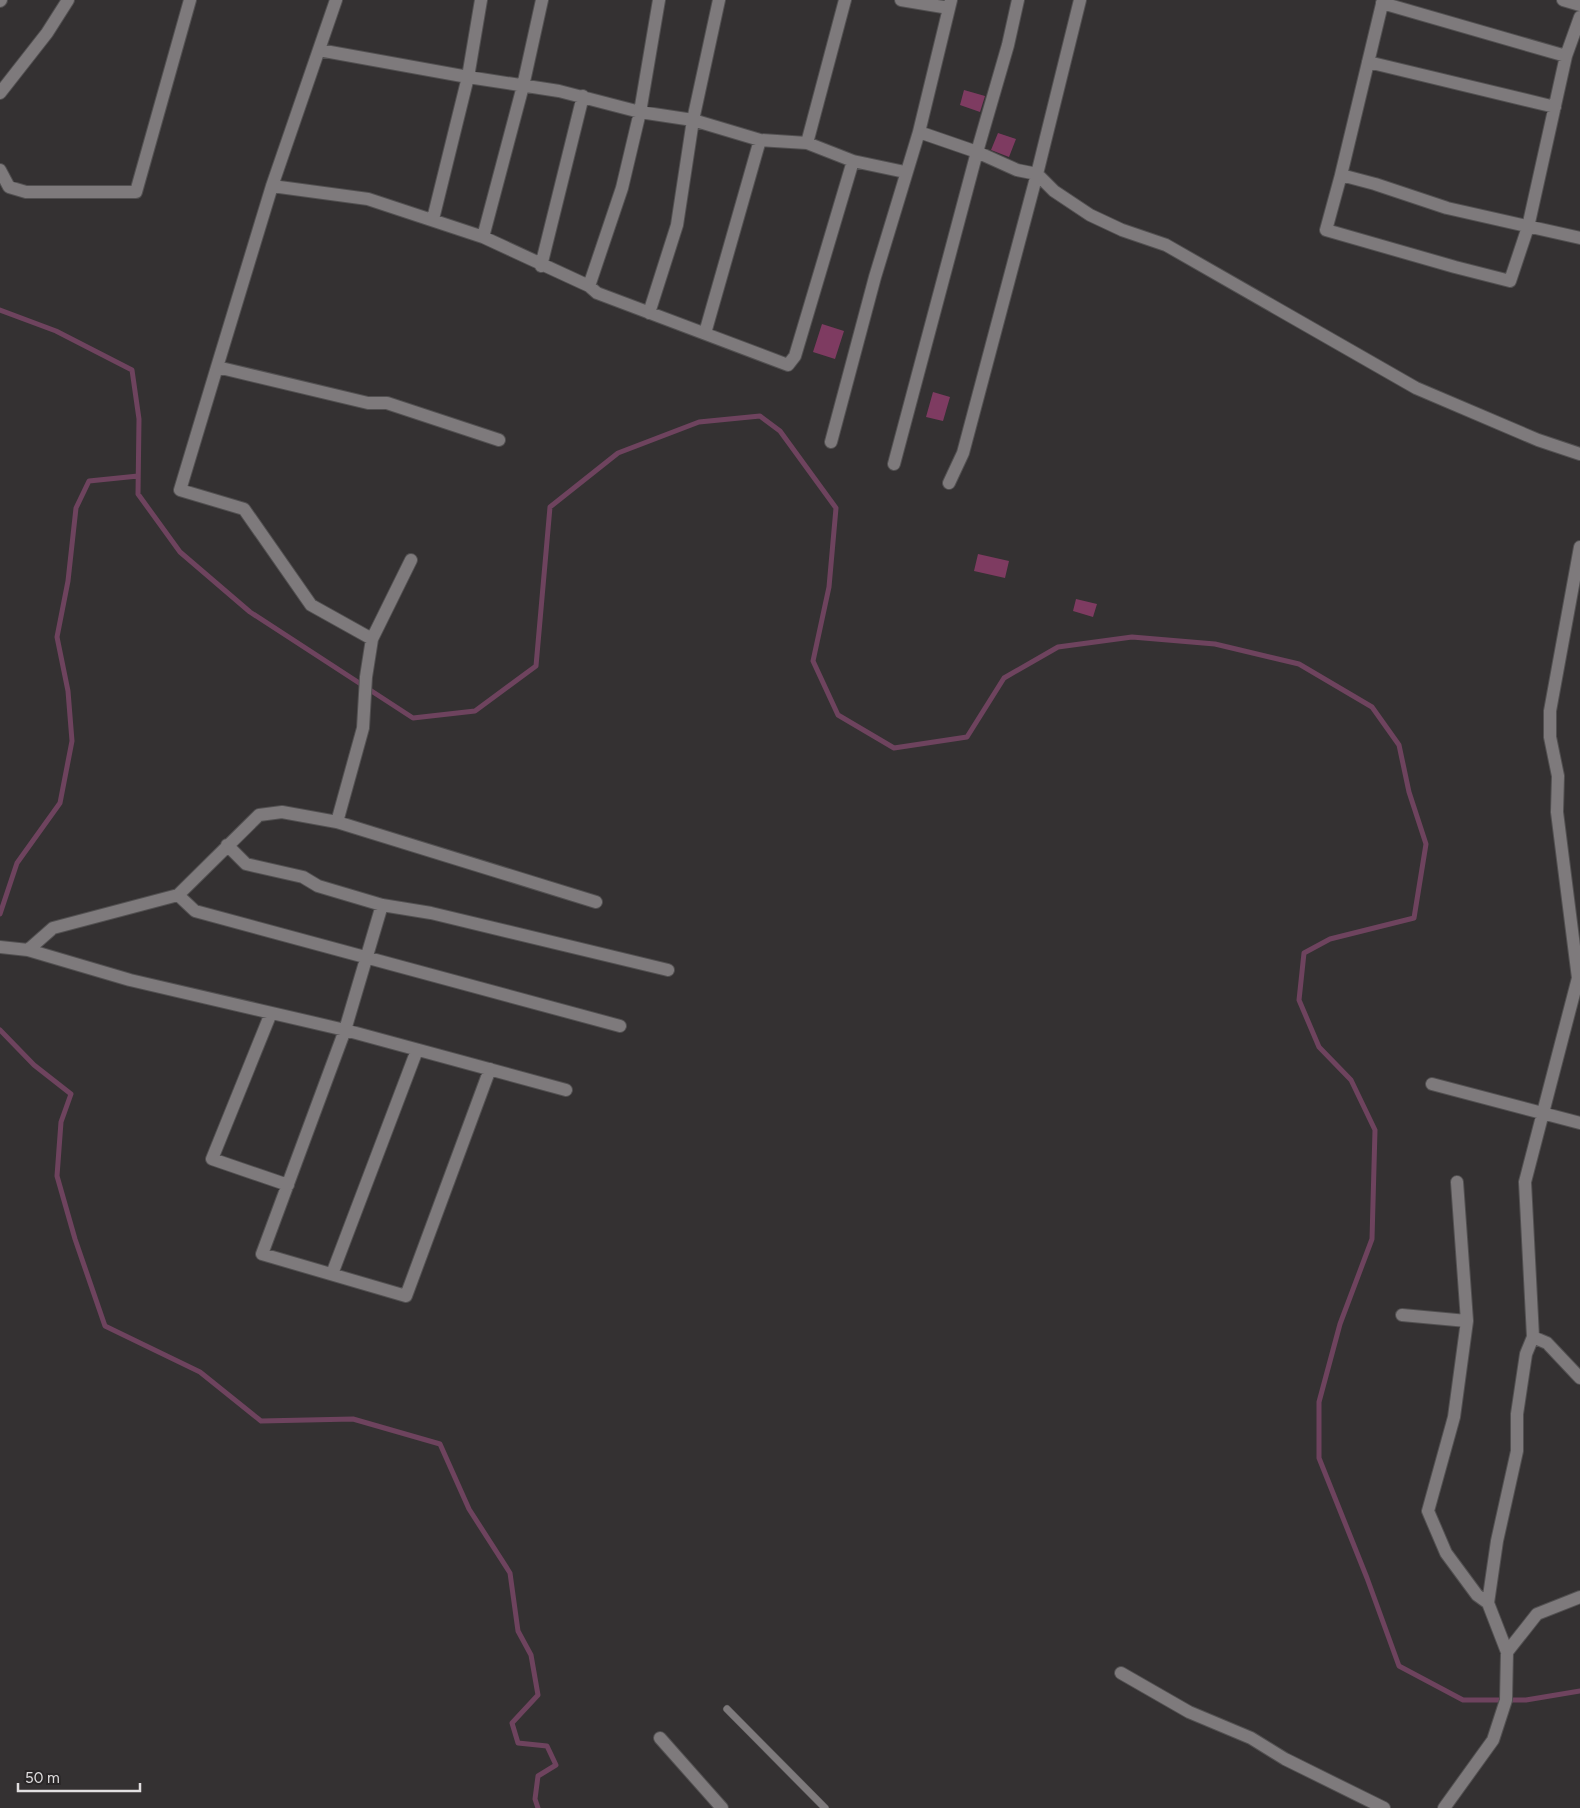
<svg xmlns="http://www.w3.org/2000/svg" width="1580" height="1808" viewBox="0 0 1580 1808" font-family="Figtree,sans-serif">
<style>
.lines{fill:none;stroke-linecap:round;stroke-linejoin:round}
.stream{stroke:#6e435e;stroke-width:5}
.building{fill:#7e3b61}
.lane-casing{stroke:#525051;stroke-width:8}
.street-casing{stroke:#525051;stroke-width:14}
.lane{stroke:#7e7a7c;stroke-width:7}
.street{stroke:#7e7a7c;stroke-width:12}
</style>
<rect width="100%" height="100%" fill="#343132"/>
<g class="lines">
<path class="stream" d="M 0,310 L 56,331 L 132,370 L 139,419 L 138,494 L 180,552 L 250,612 L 413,718 L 475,711 L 536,666 L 550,507 L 618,453 L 699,422 L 760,416 L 780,431 L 836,508 L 829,587 L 813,661 L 838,715 L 894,748 L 967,737 L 1004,678 L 1058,647 L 1132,637 L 1215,644 L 1299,664 L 1372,707 L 1399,745 L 1409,792 L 1426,844 L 1414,918 L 1330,939 L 1304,953 L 1299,1000 L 1319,1047 L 1351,1080 L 1375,1130 L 1372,1239 L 1340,1324 L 1319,1402 L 1319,1458 L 1367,1578 L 1399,1666 L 1463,1700 L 1526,1700 L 1580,1691
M 0,914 L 17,863 L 60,803 L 72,741 L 68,691 L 57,637 L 68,581 L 76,508 L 89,481 L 138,476
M 0,1030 L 34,1065 L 71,1094 L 61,1122 L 57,1176 L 75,1239 L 105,1326 L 200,1372 L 261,1421 L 353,1419 L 440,1444 L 469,1509 L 510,1573 L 518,1631 L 531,1655 L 538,1695 L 512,1723 L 518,1743 L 547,1746 L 556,1765 L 538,1776 L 535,1799 L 538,1808"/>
</g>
<path class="building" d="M 964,90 L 985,96 L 980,112 L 960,105 Z
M 998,133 L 1016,139 L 1009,157 L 991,150 Z
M 822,324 L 844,331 L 835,359 L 813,352 Z
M 933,392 L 950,397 L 943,421 L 926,417 Z
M 978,554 L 1009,561 L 1005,578 L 974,571 Z
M 1076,599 L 1097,604 L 1093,617 L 1073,611 Z"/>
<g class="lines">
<defs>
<path id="lane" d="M 727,1709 L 825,1808"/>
<path id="street" d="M 336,0 L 272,186 L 217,367 L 368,403 L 387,403 L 499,440
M 901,0 L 949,8
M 951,0 L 919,132 L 977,152 L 1017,170 L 1037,174 L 1054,191 L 1090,215 L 1122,230 L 1166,245 L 1416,388 L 1538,440 L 1580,454
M 1383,0 L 1341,175 L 1375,184 L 1447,208 L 1580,238
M 1563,0 L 1580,5
M 0,1 L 1,0
M 1382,3 L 1566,56
M 319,50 L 468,77 L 559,91 L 640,112 L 693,120 L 719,0
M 1368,62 L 1555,107
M 0,93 L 47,33 L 68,0
M 807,143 L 845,0
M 0,170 L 9,187 L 26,192 L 136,192 L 190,0
M 1341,175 L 1326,230 L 1455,267 L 1510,281 L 1528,227 L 1566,56 L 1580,17
M 272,186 L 368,199 L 483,237 L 589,286 L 597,293 L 788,365 L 795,356 L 853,161
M 433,219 L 468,77 L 481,0
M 483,237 L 523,86 L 542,0
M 541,266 L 583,96
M 589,286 L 622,188 L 640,112 L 659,0
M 649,313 L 677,225 L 693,120 L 760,140 L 807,143 L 853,161 L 905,172
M 705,333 L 760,140
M 217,367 L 180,490 L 244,509 L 311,605 L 372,639 L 366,677 L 363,728 L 337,822
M 831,442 L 875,277 L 919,132
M 894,464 L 977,152 L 1008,45 L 1018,0
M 949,483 L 963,453 L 1037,174 L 1080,0
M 372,639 L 411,560
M 227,845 L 246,864 L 303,877 L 318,886 L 382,905 L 431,913 L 668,970
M 178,895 L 195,911 L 620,1026
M 382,905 L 345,1030 L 262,1254 L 406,1296 L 490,1069
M 0,947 L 28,950 L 130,980 L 345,1030 L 566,1090
M 28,950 L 53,928 L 178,895 L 259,815 L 282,812 L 337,822 L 596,902
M 271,1013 L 212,1159 L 288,1185
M 1432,1084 L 1580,1123
M 1457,1182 L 1467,1321 L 1454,1417 L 1428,1511 L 1446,1553 L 1477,1595 L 1488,1603
M 332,1274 L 417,1050
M 1402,1315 L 1467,1321
M 1533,1337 L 1547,1343 L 1580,1378
M 1507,1652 L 1537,1614 L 1580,1597
M 1121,1673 L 1189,1712 L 1251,1738 L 1285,1759 L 1384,1808
M 660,1738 L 722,1808
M 1444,1808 L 1493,1740 L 1506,1700 L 1507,1652 L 1488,1603 L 1497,1541 L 1517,1451 L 1517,1414 L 1526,1354 L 1533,1337 L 1525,1182 L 1578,978 L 1557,812 L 1558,776 L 1550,737 L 1550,711 L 1580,547"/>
</defs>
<use href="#lane" class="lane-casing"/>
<use href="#street" class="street-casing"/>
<use href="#lane" class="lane"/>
<use href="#street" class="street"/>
</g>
<path d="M18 1783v8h122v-8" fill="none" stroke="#e1dfe0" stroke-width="2.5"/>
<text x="25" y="1783" font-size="15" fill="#e1dfe0" stroke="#2a2728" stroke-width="4" paint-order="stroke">50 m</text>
</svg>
